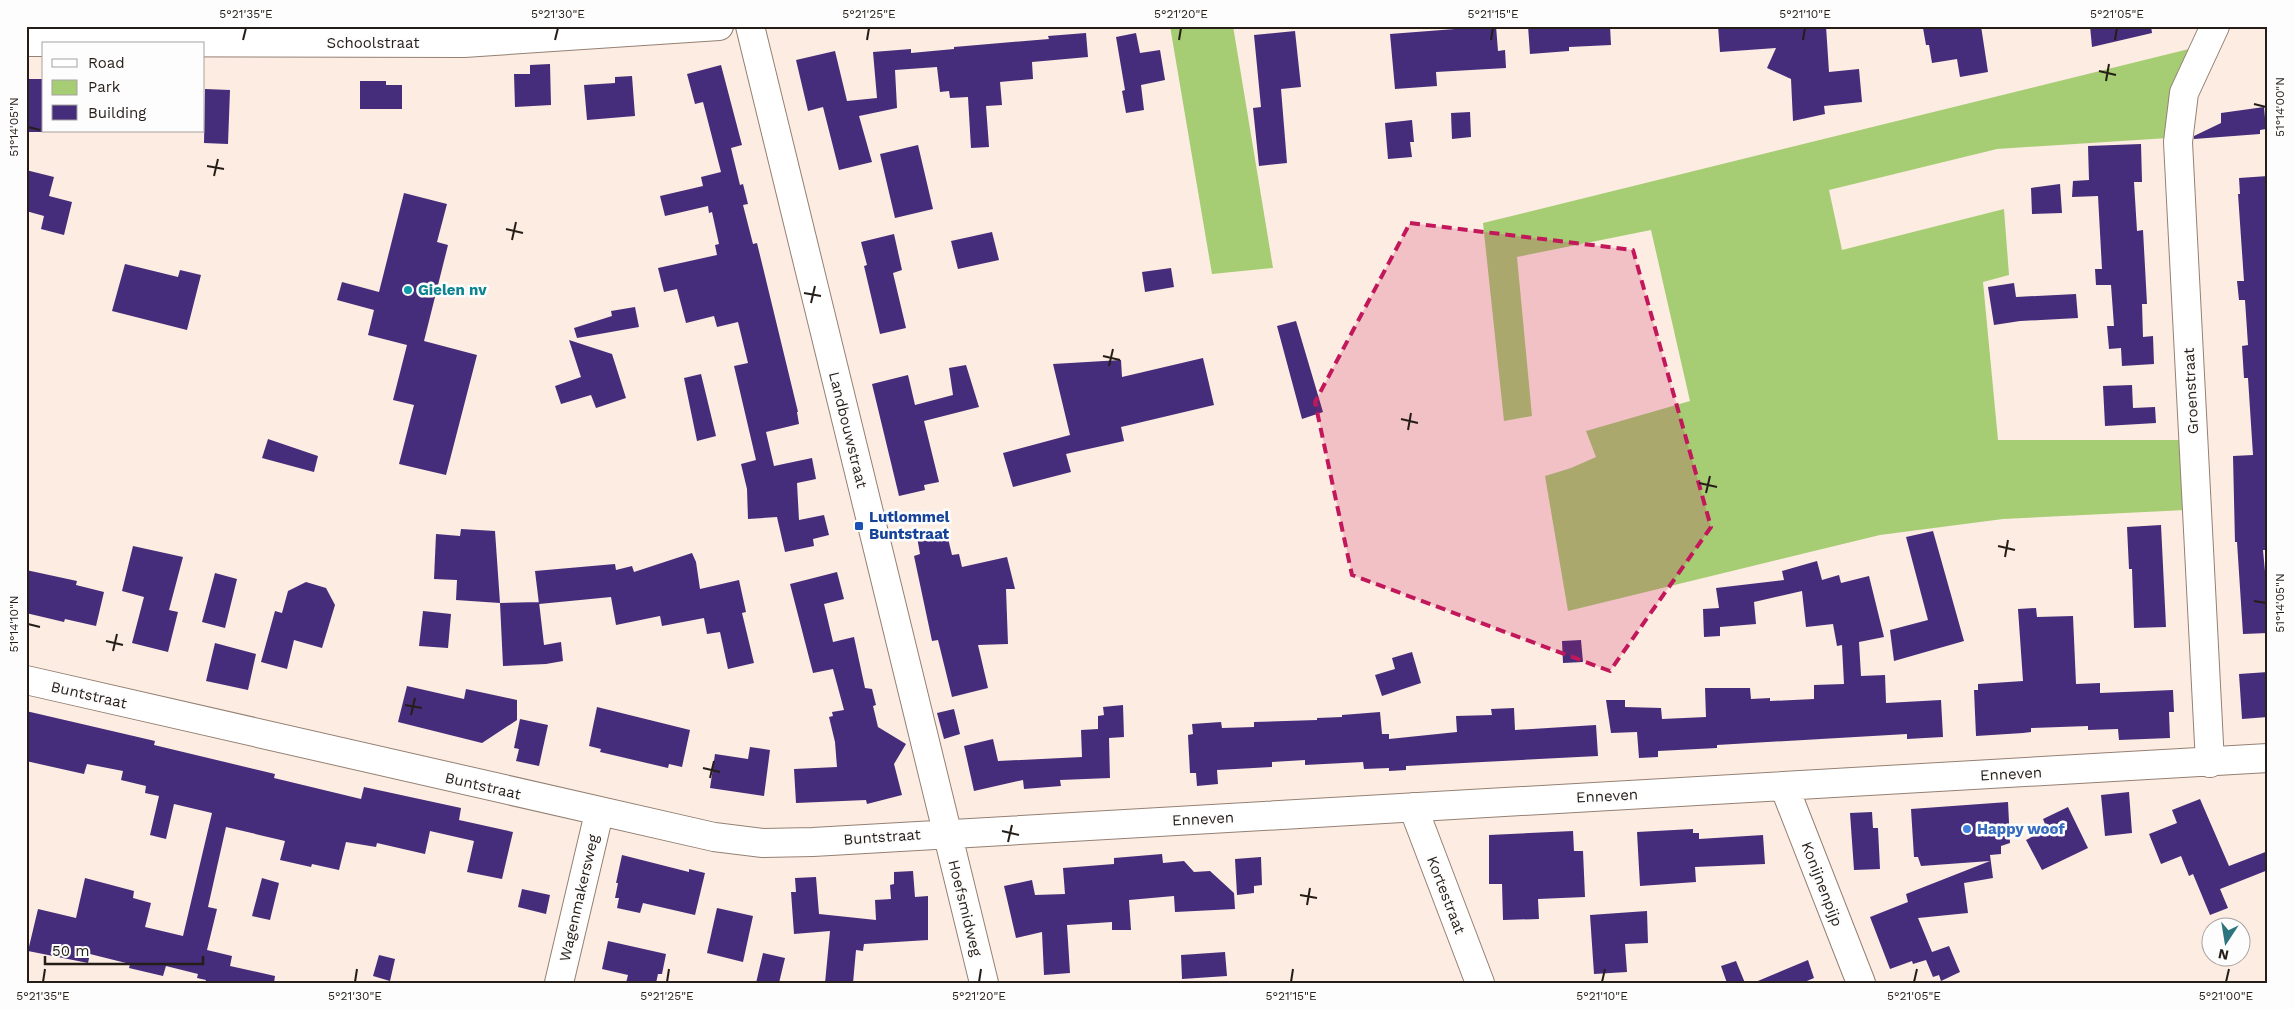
<svg xmlns="http://www.w3.org/2000/svg" width="2294" height="1009" viewBox="0 0 2294 1009" font-family="'Work Sans',sans-serif">
<style>
.green{fill:#a6cc74}
.building{fill:#452d7b}
.lines{fill:none;stroke-linecap:round;stroke-linejoin:round}
.minor-casing{stroke:#948074;stroke-width:30}
.minor{stroke:#fff;stroke-width:28}
.marked{fill:#c2185b;fill-opacity:0.2;stroke:#c2185b;stroke-width:4;stroke-dasharray:10 6;stroke-linejoin:round}
.ticks{fill:none;stroke:#251d18;stroke-width:2}
.culture-dot{fill:#0f9aa8;stroke:#fdfdfd;stroke-width:2}
.transit-dot{fill:#1a4fb4;stroke:#fdfdfd;stroke-width:2}
.shop-dot{fill:#3f7fe0;stroke:#fdfdfd;stroke-width:2}
.labels{text-anchor:middle;stroke-width:5;stroke-linejoin:round;paint-order:stroke}
.street-label{font-size:15px;fill:#251d18;stroke:#fdfdfd}
.culture-label{font-size:15px;font-weight:bold;fill:#0d838f;stroke:#fdfdfd;text-anchor:start}
.transit-label{font-size:15px;font-weight:bold;fill:#164399;stroke:#fdfdfd;text-anchor:start}
.shop-label{font-size:15px;font-weight:bold;fill:#366cbe;stroke:#fdfdfd;text-anchor:start}
.neatline{fill:none;stroke:#251d18;stroke-width:2}
.ticks-label{font-size:12px;text-anchor:middle;fill:#251d18}
</style>
<rect width="100%" height="100%" fill="#fdece1"/>
<path class="green" d="M 1170,26 L 1233,26 L 1273,268 L 1212,274 Z
M 2193,48 L 2168,138 L 1997,149 L 1829,190 L 1842,250 L 2004,209 L 2009,275 L 1983,282 L 1998,440 L 2181,440 L 2186,510 L 2003,519 L 1880,535 L 1568,611 L 1545,476 L 1571,468 L 1596,457 L 1586,431 L 1690,401 L 1651,230 L 1517,257 L 1532,416 L 1504,421 L 1483,223 Z"/>
<path class="building" d="M 1455,26 L 1496,26 L 1498,51 L 1505,50 L 1506,68 L 1436,72 L 1437,86 L 1395,89 L 1390,34 L 1455,29 Z
M 1528,26 L 1610,26 L 1611,45 L 1569,47 L 1569,51 L 1530,54 Z
M 1718,26 L 1826,26 L 1829,72 L 1859,69 L 1862,102 L 1824,106 L 1825,114 L 1793,121 L 1791,79 L 1767,68 L 1776,48 L 1720,52 Z
M 1937,26 L 1981,26 L 1988,72 L 1960,77 L 1957,59 L 1932,63 L 1929,45 L 1926,45 L 1923,28 Z
M 2090,26 L 2151,26 L 2152,33 L 2092,47 Z
M 1295,31 L 1301,87 L 1281,89 L 1287,163 L 1259,166 L 1253,108 L 1261,107 L 1254,35 Z
M 1086,33 L 1088,57 L 1032,62 L 1033,79 L 1000,82 L 1002,105 L 986,106 L 989,147 L 971,148 L 968,97 L 950,98 L 949,91 L 940,92 L 937,67 L 895,70 L 897,108 L 859,116 L 872,162 L 839,170 L 823,107 L 808,111 L 796,60 L 835,51 L 847,101 L 877,98 L 873,52 L 911,49 L 911,53 L 954,49 L 954,47 L 1049,39 L 1048,36 Z
M 1136,33 L 1140,53 L 1160,50 L 1165,80 L 1141,85 L 1144,110 L 1126,113 L 1122,91 L 1125,90 L 1116,37 Z
M 550,64 L 551,105 L 515,107 L 514,74 L 530,74 L 530,65 Z
M 721,65 L 742,145 L 731,148 L 740,185 L 743,184 L 748,204 L 743,205 L 753,244 L 757,243 L 798,412 L 797,412 L 799,424 L 766,432 L 774,466 L 812,458 L 816,479 L 797,483 L 799,520 L 824,515 L 829,535 L 813,539 L 814,546 L 785,552 L 777,517 L 748,519 L 747,489 L 741,464 L 756,460 L 734,366 L 748,363 L 738,322 L 717,327 L 714,316 L 686,323 L 677,289 L 664,292 L 658,268 L 717,255 L 715,245 L 719,244 L 712,212 L 709,213 L 708,206 L 665,216 L 660,196 L 703,186 L 701,177 L 721,172 L 703,102 L 695,104 L 687,74 Z
M 632,76 L 635,116 L 587,120 L 584,85 L 615,83 L 615,77 Z
M 26,79 L 44,79 L 44,132 L 26,132 Z
M 360,81 L 386,81 L 386,85 L 402,85 L 402,109 L 360,109 Z
M 205,89 L 230,90 L 228,144 L 204,143 Z
M 2264,107 L 2266,129 L 2260,130 L 2260,134 L 2194,139 L 2194,136 L 2221,123 L 2221,113 Z
M 1470,112 L 1471,137 L 1452,139 L 1451,113 Z
M 1412,120 L 1414,142 L 1410,142 L 1412,157 L 1388,159 L 1385,123 Z
M 2141,144 L 2142,182 L 2134,182 L 2137,231 L 2143,230 L 2147,304 L 2142,304 L 2143,337 L 2153,336 L 2154,364 L 2122,366 L 2121,348 L 2109,349 L 2107,326 L 2114,326 L 2111,285 L 2096,285 L 2095,269 L 2102,269 L 2098,196 L 2072,197 L 2073,181 L 2089,180 L 2088,146 Z
M 918,145 L 933,209 L 895,218 L 880,154 Z
M 26,170 L 54,177 L 49,196 L 72,202 L 64,235 L 41,229 L 44,216 L 26,211 Z
M 2268,176 L 2268,550 L 2263,550 L 2266,582 L 2268,582 L 2268,633 L 2243,634 L 2237,542 L 2235,542 L 2233,456 L 2253,455 L 2248,378 L 2244,378 L 2242,346 L 2248,345 L 2245,300 L 2239,300 L 2237,281 L 2244,281 L 2238,194 L 2240,194 L 2239,178 Z
M 2060,184 L 2062,213 L 2032,214 L 2031,188 Z
M 404,193 L 447,204 L 437,242 L 448,245 L 424,341 L 477,355 L 446,475 L 399,464 L 414,405 L 393,400 L 407,345 L 368,335 L 374,310 L 337,300 L 342,282 L 379,292 Z
M 992,232 L 999,260 L 958,269 L 951,241 Z
M 894,234 L 902,270 L 893,273 L 906,328 L 880,334 L 864,266 L 867,265 L 861,242 Z
M 125,264 L 178,277 L 180,270 L 201,275 L 187,330 L 112,311 Z
M 1171,268 L 1174,287 L 1145,292 L 1142,272 Z
M 2014,283 L 2016,297 L 2076,294 L 2078,318 L 2020,321 L 1994,325 L 1988,287 Z
M 635,307 L 639,327 L 577,338 L 574,328 L 612,316 L 611,311 Z
M 1296,321 L 1323,412 L 1302,419 L 1277,326 Z
M 569,340 L 612,354 L 626,398 L 596,408 L 591,395 L 561,404 L 555,386 L 581,377 Z
M 1203,358 L 1214,405 L 1121,427 L 1124,441 L 1066,454 L 1071,472 L 1013,487 L 1003,453 L 1070,435 L 1053,364 L 1121,360 L 1122,377 Z
M 966,365 L 979,407 L 924,421 L 939,482 L 924,485 L 925,490 L 899,496 L 872,384 L 908,375 L 915,405 L 953,395 L 949,368 Z
M 701,374 L 716,436 L 697,441 L 684,378 Z
M 2132,385 L 2133,408 L 2155,407 L 2156,423 L 2105,426 L 2103,386 Z
M 268,439 L 318,456 L 314,472 L 262,458 Z
M 2161,525 L 2166,627 L 2134,628 L 2132,569 L 2129,569 L 2127,527 Z
M 461,529 L 495,531 L 500,603 L 456,600 L 457,580 L 434,579 L 436,534 L 460,536 Z
M 946,530 L 952,555 L 959,554 L 962,567 L 1007,557 L 1015,589 L 1006,589 L 1008,644 L 978,645 L 988,688 L 952,697 L 938,640 L 932,641 L 914,556 L 920,554 L 917,537 Z
M 1933,531 L 1964,641 L 1894,661 L 1890,630 L 1928,620 L 1906,537 Z
M 133,546 L 183,557 L 169,610 L 178,612 L 168,652 L 132,643 L 144,597 L 122,591 Z
M 692,553 L 696,562 L 700,589 L 739,580 L 746,612 L 742,613 L 754,663 L 728,669 L 720,632 L 707,634 L 704,618 L 662,626 L 660,616 L 616,625 L 611,597 L 539,604 L 535,571 L 615,564 L 616,570 L 632,566 L 634,572 Z
M 1817,561 L 1822,580 L 1839,575 L 1841,583 L 1869,576 L 1884,637 L 1859,642 L 1861,676 L 1885,675 L 1886,703 L 1941,700 L 1943,737 L 1907,739 L 1907,734 L 1717,745 L 1717,748 L 1658,751 L 1658,757 L 1639,758 L 1637,732 L 1611,733 L 1606,700 L 1625,700 L 1625,707 L 1661,708 L 1662,719 L 1706,717 L 1705,688 L 1750,688 L 1751,699 L 1770,698 L 1770,701 L 1814,699 L 1814,685 L 1844,684 L 1842,645 L 1837,646 L 1833,624 L 1806,627 L 1802,591 L 1754,602 L 1756,624 L 1720,627 L 1720,636 L 1704,637 L 1703,609 L 1719,608 L 1716,588 L 1784,580 L 1782,571 Z
M 26,570 L 77,581 L 76,585 L 104,592 L 96,626 L 65,619 L 64,622 L 26,613 Z
M 837,572 L 844,599 L 824,604 L 833,642 L 854,637 L 865,688 L 872,689 L 876,705 L 873,706 L 878,727 L 906,744 L 894,764 L 902,795 L 867,804 L 866,800 L 796,803 L 794,769 L 837,767 L 835,742 L 829,717 L 833,716 L 832,712 L 844,710 L 833,669 L 813,673 L 790,584 Z
M 215,573 L 237,579 L 225,628 L 202,622 Z
M 306,582 L 326,588 L 335,605 L 322,648 L 294,640 L 287,669 L 261,662 L 275,611 L 282,613 L 288,591 Z
M 539,602 L 544,645 L 561,642 L 563,661 L 546,664 L 503,666 L 500,603 Z
M 2036,608 L 2037,617 L 2073,616 L 2076,684 L 2100,683 L 2100,693 L 2173,690 L 2174,712 L 2169,712 L 2170,738 L 2119,740 L 2118,729 L 2088,730 L 2088,726 L 2031,728 L 2031,732 L 2023,733 L 1976,736 L 1974,690 L 1978,690 L 1978,684 L 2023,681 L 2018,609 Z
M 423,611 L 451,614 L 448,648 L 419,646 Z
M 1581,640 L 1583,662 L 1563,663 L 1562,641 Z
M 215,643 L 256,654 L 248,690 L 206,681 Z
M 1412,652 L 1421,683 L 1382,696 L 1375,675 L 1395,669 L 1392,658 Z
M 2268,672 L 2268,717 L 2242,719 L 2239,674 Z
M 407,686 L 464,699 L 466,689 L 517,700 L 517,720 L 482,743 L 398,722 Z
M 1123,705 L 1124,737 L 1109,738 L 1110,778 L 1060,780 L 1061,786 L 1024,789 L 1023,780 L 974,791 L 964,746 L 993,739 L 998,761 L 1082,757 L 1081,730 L 1098,729 L 1098,716 L 1104,715 L 1103,707 Z
M 597,707 L 690,730 L 682,767 L 669,764 L 668,768 L 600,752 L 601,749 L 589,746 Z
M 1514,708 L 1515,730 L 1596,725 L 1598,756 L 1406,766 L 1406,770 L 1389,771 L 1389,768 L 1364,769 L 1363,762 L 1305,765 L 1305,760 L 1272,762 L 1272,767 L 1217,770 L 1218,784 L 1197,786 L 1196,773 L 1190,773 L 1188,735 L 1193,734 L 1192,724 L 1221,722 L 1222,728 L 1254,727 L 1254,722 L 1317,720 L 1317,718 L 1342,717 L 1342,715 L 1380,712 L 1382,734 L 1389,734 L 1389,739 L 1457,732 L 1456,716 L 1492,715 L 1491,709 Z
M 954,709 L 960,734 L 944,739 L 937,713 Z
M 26,711 L 155,741 L 154,745 L 275,774 L 274,778 L 361,799 L 364,787 L 461,808 L 459,820 L 513,832 L 502,879 L 467,872 L 474,841 L 430,831 L 425,854 L 377,843 L 376,847 L 346,842 L 339,870 L 312,864 L 311,867 L 280,860 L 285,841 L 226,827 L 208,907 L 217,909 L 207,950 L 232,956 L 230,966 L 275,976 L 274,983 L 205,983 L 206,980 L 197,978 L 198,974 L 166,966 L 163,976 L 129,968 L 130,964 L 90,954 L 88,963 L 28,951 L 38,909 L 76,918 L 85,878 L 134,891 L 133,898 L 151,903 L 145,927 L 183,936 L 212,813 L 174,804 L 166,839 L 150,835 L 159,796 L 145,793 L 146,786 L 121,780 L 123,771 L 87,764 L 84,774 L 26,761 Z
M 520,719 L 548,725 L 539,766 L 516,761 L 519,749 L 514,748 Z
M 750,747 L 770,750 L 764,796 L 710,788 L 715,754 L 748,759 Z
M 2129,792 L 2132,833 L 2105,836 L 2101,795 Z
M 2200,799 L 2229,866 L 2268,851 L 2268,870 L 2220,889 L 2228,908 L 2210,915 L 2193,874 L 2189,876 L 2181,856 L 2161,864 L 2149,834 L 2177,823 L 2172,810 Z
M 2008,802 L 2010,843 L 2001,846 L 2001,854 L 1990,855 L 1993,878 L 1964,883 L 1968,913 L 1918,918 L 1932,952 L 1949,946 L 1960,972 L 1941,981 L 1939,975 L 1933,977 L 1926,960 L 1913,964 L 1912,961 L 1890,969 L 1870,917 L 1908,902 L 1906,894 L 1990,861 L 1921,866 L 1918,857 L 1914,857 L 1911,809 Z
M 2068,807 L 2088,848 L 2042,870 L 2026,840 L 2047,829 L 2043,819 Z
M 1872,812 L 1873,828 L 1878,828 L 1880,869 L 1854,870 L 1850,813 Z
M 1693,829 L 1693,833 L 1699,833 L 1699,839 L 1763,835 L 1765,864 L 1695,867 L 1696,882 L 1640,886 L 1637,832 Z
M 1573,831 L 1574,851 L 1583,851 L 1585,897 L 1538,899 L 1539,919 L 1503,920 L 1502,884 L 1489,884 L 1489,835 Z
M 1162,854 L 1163,863 L 1184,861 L 1194,872 L 1210,871 L 1234,893 L 1235,909 L 1175,912 L 1174,896 L 1129,900 L 1131,930 L 1112,930 L 1112,922 L 1067,925 L 1070,973 L 1044,975 L 1042,932 L 1016,938 L 1004,886 L 1032,880 L 1035,895 L 1065,894 L 1063,868 L 1114,864 L 1114,858 Z
M 622,855 L 689,872 L 689,869 L 705,873 L 695,915 L 643,903 L 640,913 L 617,908 L 619,898 L 615,898 L 618,883 L 616,883 Z
M 1261,857 L 1262,885 L 1254,886 L 1254,893 L 1237,895 L 1235,859 Z
M 913,871 L 915,897 L 928,896 L 928,940 L 864,944 L 863,951 L 856,950 L 853,983 L 825,983 L 830,931 L 794,934 L 791,892 L 796,892 L 795,878 L 816,877 L 819,914 L 876,920 L 875,900 L 891,899 L 890,885 L 894,884 L 894,872 Z
M 262,878 L 279,883 L 270,920 L 252,916 Z
M 522,889 L 550,895 L 546,914 L 518,907 Z
M 717,908 L 753,916 L 743,962 L 707,953 Z
M 1647,911 L 1648,943 L 1625,944 L 1627,972 L 1594,974 L 1590,915 Z
M 608,941 L 666,954 L 662,974 L 658,974 L 656,983 L 626,983 L 628,975 L 602,969 Z
M 1225,952 L 1227,976 L 1182,979 L 1181,955 Z
M 763,953 L 785,958 L 779,983 L 756,983 Z
M 379,955 L 395,959 L 390,981 L 373,976 Z
M 1808,960 L 1814,978 L 1802,983 L 1753,983 Z
M 1736,961 L 1745,983 L 1727,983 L 1721,966 Z"/>
<g class="lines">
<defs>
<path id="minor" d="M 750,26 L 984,983
M 26,42 L 464,43 L 719,26
M 26,680 L 714,837 L 763,843 L 813,842 L 2268,758
M 2210,763 L 2178,142 L 2184,93 L 2215,26
M 1784,786 L 1861,983
M 1413,807 L 1480,983
M 559,983 L 599,813"/>
</defs>
<use href="#minor" class="minor-casing"/>
<use href="#minor" class="minor"/>
</g>
<path class="marked" d="M 1410,223 L 1633,250 L 1711,527 L 1610,671 L 1352,575 L 1315,402 Z"/>
<path class="ticks" d="M 243,40 L 246,28M 555,40 L 558,28M 867,40 L 869,28M 1179,40 L 1181,28M 1491,40 L 1493,28M 1803,40 L 1805,28M 2115,40 L 2117,28M 2099,71 L 2116,75M 2106,81 L 2109,64M 2254,104 L 2266,107M 28,127 L 40,130M 207,166 L 224,169M 214,176 L 218,159M 506,229 L 523,233M 512,240 L 516,222M 804,293 L 821,296M 811,303 L 815,286M 1103,356 L 1120,360M 1109,366 L 1113,349M 1401,419 L 1418,423M 1408,430 L 1411,413M 1699,483 L 1717,487M 1706,493 L 1710,476M 1998,546 L 2015,550M 2005,557 L 2008,540M 2254,601 L 2266,603M 28,624 L 40,627M 106,641 L 123,645M 113,651 L 117,634M 405,705 L 422,708M 411,715 L 415,698M 703,768 L 720,772M 710,778 L 714,761M 1002,831 L 1019,835M 1008,842 L 1012,825M 1300,895 L 1317,898M 1307,905 L 1310,888M 43,982 L 45,969M 355,982 L 357,969M 667,982 L 669,969M 979,982 L 981,969M 1291,982 L 1293,969M 1602,982 L 1605,969M 1914,982 L 1917,969M 2226,982 L 2229,969"/>
<circle class="culture-dot" cx="408" cy="290" r="5"/>
<rect class="transit-dot" x="854" y="521" width="10" height="10" rx="2.5"/>
<circle class="shop-dot" cx="1967" cy="829" r="5"/>
<g class="labels">
<g class="street-label">
<text x="373" y="48">Schoolstraat</text>
<text transform="translate(2191 391) rotate(-93)" y="5">Groenstraat</text>
<text transform="translate(848 430) rotate(76)" y="5">Landbouwstraat</text>
<text transform="translate(89 695) rotate(13)" y="5">Buntstraat</text>
<text transform="translate(2011 774) rotate(-3)" y="5">Enneven</text>
<text transform="translate(483 786) rotate(13)" y="5">Buntstraat</text>
<text transform="translate(1607 796) rotate(-3)" y="5">Enneven</text>
<text transform="translate(1203 819) rotate(-3)" y="5">Enneven</text>
<text transform="translate(882 837) rotate(-4)" y="5">Buntstraat</text>
<text transform="translate(1822 884) rotate(69)" y="5">Konijnenpijp</text>
<text transform="translate(1446 895) rotate(69)" y="5">Kortestraat</text>
<text transform="translate(579 898) rotate(-77)" y="5">Wagenmakersweg</text>
<text transform="translate(965 908) rotate(76)" y="5">Hoefsmidweg</text>
</g>
<g class="culture-label">
<text x="418" y="295">Gielen nv</text>
</g>
<g class="transit-label">
<text x="869" y="522">Lutlommel<tspan x="869" dy="17">Buntstraat</tspan></text>
</g>
<g class="shop-label">
<text x="1977" y="834">Happy woof</text>
</g>
</g>
<rect width="2294" height="1009" fill="none" stroke="#fdfdfd" stroke-width="55"/>
<rect x="42" y="42" width="162" height="90" fill="#fdfdfd" stroke="#a7a3a1"/>
<rect x="52" y="59" width="25" height="8" fill="#ffffff" stroke="#a7a3a1"/>
<text x="88" y="68" font-size="15" fill="#251d18">Road</text>
<rect x="52" y="80" width="25" height="15" fill="#a6cc74" stroke="#a7a3a1"/>
<text x="88" y="92" font-size="15" fill="#251d18">Park</text>
<rect x="52" y="105" width="25" height="15" fill="#452d7b" stroke="#a7a3a1"/>
<text x="88" y="118" font-size="15" fill="#251d18">Building</text>
<g transform="translate(2226 942) rotate(192)"><circle r="24" fill="#fdfdfd" stroke="#a7a3a1"/>
<path d="M0-4L9 19L0 12L-9 19Z" fill="#2c757e"/>
<text y="-8" font-size="14" font-weight="bold" text-anchor="middle" fill="#251d18">N</text>
</g>
<path d="M45 956v8h158v-8" fill="none" stroke="#251d18" stroke-width="2.5"/>
<text x="52" y="956" font-size="15" fill="#251d18" stroke="#fdfdfd" stroke-width="4" paint-order="stroke">50 m</text>
<rect x="28" y="28" width="2238" height="954" class="neatline"/>
<g class="ticks-label">
<text x="246" y="18">5°21'35"E</text>
<text x="558" y="18">5°21'30"E</text>
<text x="869" y="18">5°21'25"E</text>
<text x="1181" y="18">5°21'20"E</text>
<text x="1493" y="18">5°21'15"E</text>
<text x="1805" y="18">5°21'10"E</text>
<text x="2117" y="18">5°21'05"E</text>
<text transform="translate(2280 107) rotate(-90)" y="4">51°14'00"N</text>
<text transform="translate(14 127) rotate(-90)" y="4">51°14'05"N</text>
<text transform="translate(2280 603) rotate(-90)" y="4">51°14'05"N</text>
<text transform="translate(14 624) rotate(-90)" y="4">51°14'10"N</text>
<text x="43" y="1000">5°21'35"E</text>
<text x="355" y="1000">5°21'30"E</text>
<text x="667" y="1000">5°21'25"E</text>
<text x="979" y="1000">5°21'20"E</text>
<text x="1291" y="1000">5°21'15"E</text>
<text x="1602" y="1000">5°21'10"E</text>
<text x="1914" y="1000">5°21'05"E</text>
<text x="2226" y="1000">5°21'00"E</text>
</g>
</svg>
